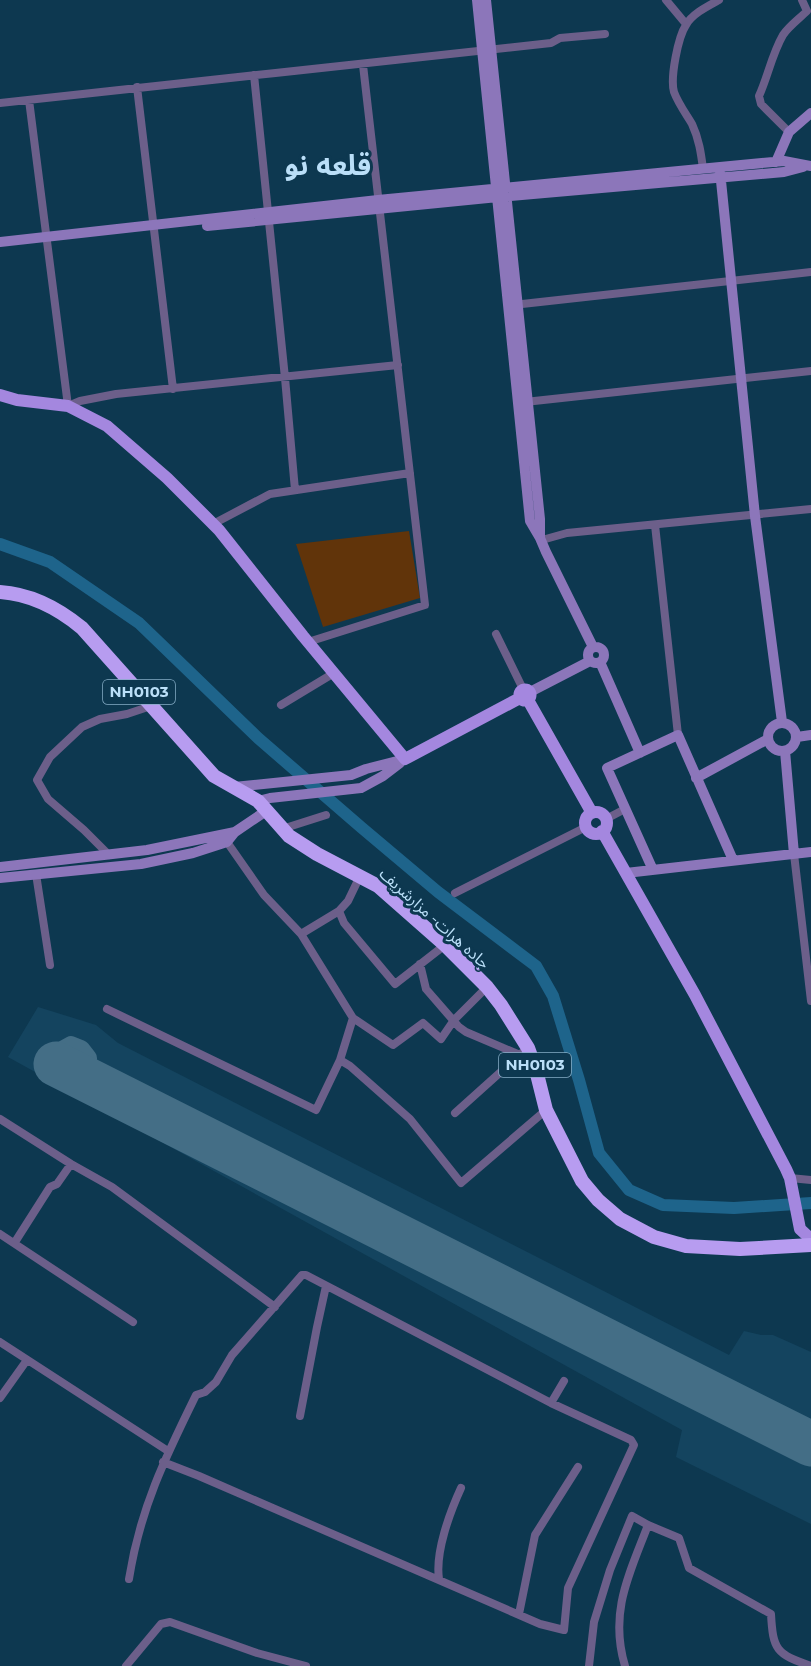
<svg xmlns="http://www.w3.org/2000/svg" width="811" height="1666" viewBox="0 0 811 1666" font-family="Montserrat,'Noto Sans Arabic',sans-serif">
<style>
.built{fill:#14445f}
.green{fill:#61340a}
.lines{fill:none;stroke-linecap:round;stroke-linejoin:round}
.river{stroke:#1e648b;stroke-width:12}
.taxiway{stroke:#446e86;stroke-width:18}
.runway{stroke:#446e86;stroke-width:45}
.street{stroke:#6c5f8a;stroke-width:8}
.secondary{stroke:#8c76ba;stroke-width:10}
.primary{stroke:#a487df;stroke-width:12}
.highway{stroke:#b79cf0;stroke-width:14}
.labels{text-anchor:middle;stroke-width:6;stroke-linejoin:round;paint-order:stroke}
.shield{fill:#0d3850;stroke:#86adc6;stroke-width:1.5}
.shield-label{font-size:15px;font-weight:bold;fill:#badff8}
.street-label{font-size:16px;fill:#badff8;stroke:#0d3850}
.town-label{font-size:28px;font-weight:bold;fill:#badff8;stroke:#0d3850}
</style>
<rect width="100%" height="100%" fill="#0d3850"/>
<path class="built" d="M 38,1007 L 96,1025 L 118,1043 L 729,1355 L 744,1331 L 761,1335 L 773,1335 L 811,1352 L 811,1524 L 676,1457 L 682,1430 L 8,1057 Z"/>
<path class="green" d="M 409,531 L 420,598 L 323,627 L 296,544 Z"/>
<g class="lines">
<path class="river" d="M 0,544 L 50,562 L 139,623 L 258,738 L 362,828 L 438,892 L 536,966 L 553,996 L 579,1080 L 599,1153 L 629,1190 L 663,1205 L 734,1208 L 811,1203"/>
<path class="taxiway" d="M 56,1064 L 62,1050 L 71,1045 L 81,1049 L 88,1058 L 87,1068 L 83,1077
M 809,1443 L 811,1440"/>
<path class="runway" d="M 56,1064 L 811,1444"/>
<path class="street" d="M 666,0 L 686,24
M 254,75 L 285,378 L 295,490
M 137,87 L 173,389
M 29,100 L 68,406 L 80,401 L 116,394 L 398,365
M 0,103 C 184,83 367,63 551,43 L 560,38 L 605,34
M 789,132 L 761,104 L 759,96 C 768,76 772,54 783,35 C 789,26 799,19 807,11 L 802,0
M 703,169 C 701,153 699,139 692,124 C 686,114 678,103 674,92 C 670,78 678,37 686,25 C 692,14 708,6 719,0
M 513,305 L 811,272
M 525,402 L 811,371
M 213,524 L 270,494 L 410,473
M 655,525 L 678,735
M 542,540 L 567,533 L 811,509
M 496,634 L 523,689
M 308,642 L 425,605 L 363,65
M 281,705 L 334,673
M 606,819 L 625,809
M 282,829 L 326,815
M 227,842 L 264,895 L 301,934
M 794,854 L 811,1001
M 109,855 L 84,830 L 48,799 L 37,780 L 50,757 L 82,727 L 100,719 L 127,714 L 151,706
M 36,874 L 50,965
M 455,893 L 586,827
M 339,911 L 344,923 L 395,984 L 445,945
M 420,964 L 426,989 L 459,1027 L 466,1032 L 520,1055
M 107,1009 L 316,1110 L 340,1060 L 353,1018 L 301,934 L 339,911 L 348,901 L 360,876
M 353,1018 L 393,1045 L 423,1023 L 441,1039 L 454,1020 L 487,987
M 340,1060 L 350,1066 L 410,1119 L 461,1183 L 546,1110
M 455,1113 L 523,1052
M 0,1119 L 71,1164 L 112,1187 L 275,1307
M 790,1178 L 811,1180
M 0,1234 L 133,1322
M 15,1242 L 50,1187 L 57,1184 L 71,1164
M 0,1342 L 168,1451
M 0,1398 L 27,1360
M 551,1403 L 564,1381
M 300,1416 L 317,1327 L 326,1286
M 129,1579 C 140,1509 165,1458 196,1395 L 205,1392 L 216,1382 L 232,1355 L 302,1275 L 306,1275 L 551,1403 L 631,1440 L 634,1445 L 568,1588 L 564,1630 L 540,1624 L 199,1476 L 163,1462
M 439,1579 C 435,1552 450,1512 461,1488
M 519,1614 L 535,1535 L 578,1467
M 126,1666 L 161,1624 L 170,1622 L 257,1653 L 306,1666
M 589,1666 L 594,1622 L 610,1570 L 632,1516 L 648,1525 L 679,1538 L 689,1568 L 771,1614 C 773,1650 776,1654 811,1666
M 625,1666 C 609,1612 629,1575 648,1525"/>
<path class="secondary" d="M 477,0 L 530,521 L 540,538 L 546,552 L 593,647
M 486,0 L 540,519 L 540,537
M 776,162 L 789,132 L 811,113
M 720,171 L 755,516 L 782,722
M 207,226 L 498,197 L 784,172 L 803,167
M 0,242 L 378,200 L 720,167 L 784,161 L 811,166
M588 655a8 8 0 1 1 16 0a8 8 0 1 1-16 0Z
M 600,662 L 640,753
M 530,692 L 590,661
M768 737a14 14 0 1 1 28 0a14 14 0 1 1-28 0Z
M 797,737 L 811,735
M 785,751 L 794,854
M 696,778 L 768,739
M 234,787 L 351,775 L 366,769 L 405,759
M 258,801 L 270,798 L 361,788 L 383,776 L 400,763
M 0,867 L 147,850 L 235,832
M 653,870 L 607,768 L 678,735 L 733,860
M 626,873 L 811,852
M 0,878 L 141,864 L 193,853 L 227,842 L 235,832 L 266,811"/>
<path class="primary" d="M 0,395 L 17,400 L 68,406 L 107,426 L 167,478 L 219,530 L 303,636 L 405,759 L 520,698
M519.5 695a5.5 5.5 0 1 1 11 0a5.5 5.5 0 1 1-11 0Z
M 528,700 L 592,813
M585 823a11 11 0 1 1 22 0a11 11 0 1 1-22 0Z
M 602,831 L 695,995 L 786,1169 L 790,1178 L 800,1229 L 811,1239"/>
<path class="highway" d="M 0,592 C 31,594 59,609 82,628 L 214,776 L 258,801 L 289,836 L 317,854 L 378,886 L 445,945 L 487,987 L 501,1005 L 528,1048 L 536,1070 L 546,1110 L 582,1181 L 598,1200 L 620,1219 L 654,1237 L 686,1246 L 740,1249 L 811,1245"/>
</g>
<g class="labels">
<g class="shield">
<rect x="103" y="680" width="72" height="24" rx="4.5"/>
<rect x="499" y="1053" width="72" height="24" rx="4.5"/>
</g>
<g class="shield-label">
<text x="139" y="697">NH0103</text>
<text x="535" y="1070">NH0103</text>
</g>
<g class="street-label">
<text transform="translate(435 918) rotate(42)" y="6">جاده هرات- مزارشریف</text>
</g>
<g class="town-label">
<text x="328" y="175">قلعه نو</text>
</g>
</g>
</svg>
